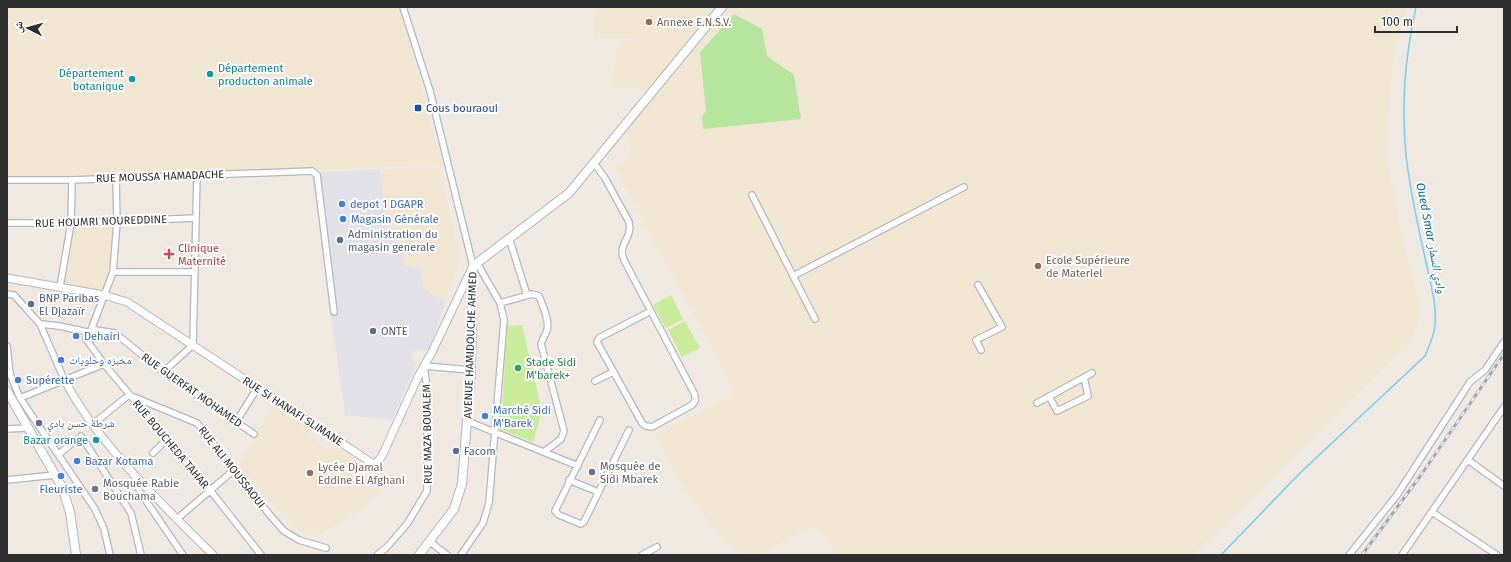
<svg xmlns="http://www.w3.org/2000/svg" width="1511" height="562" viewBox="0 0 1511 562" font-family="'Fira Sans','Noto Naskh Arabic',sans-serif">
<style>
.industrial{fill:#e3e1e8}
.education{fill:#f0e6d1}
.green{fill:#b6e59e}
.pitch{fill:#c9ec9a}
.lines{fill:none;stroke-linecap:round;stroke-linejoin:round}
.stream{stroke:#75cff0;stroke-width:1.5}
.minor-casing{stroke:#b4b7c1;stroke-width:8}
.tertiary-casing{stroke:#b4b7c1;stroke-width:9}
.secondary-casing{stroke:#b4b7c1;stroke-width:10}
.minor{stroke:#fff;stroke-width:5.5}
.tertiary{stroke:#fff;stroke-width:7}
.secondary{stroke:#fff;stroke-width:8}
.rail-casing{stroke:#a3a6b8;stroke-width:3}
.rail{stroke:#fff;stroke-width:1.5;stroke-dasharray:4.5;stroke-linecap:butt}
.education-dot{fill:#8d6e63;stroke:#fff;stroke-width:1.5}
.culture-dot{fill:#0f9aa8;stroke:#fff;stroke-width:1.5}
.transit-dot{fill:#1a4fb4;stroke:#fff;stroke-width:1.5}
.shop-dot{fill:#3f7fe0;stroke:#fff;stroke-width:1.5}
.service-dot{fill:#5c6f8a;stroke:#fff;stroke-width:1.5}
.health-dot{fill:#e0444e;stroke:#fff;stroke-width:1.5}
.leisure-dot{fill:#2e9e5b;stroke:#fff;stroke-width:1.5}
.worship-dot{fill:#6b7280;stroke:#fff;stroke-width:1.5}
.labels{text-anchor:middle;stroke-width:4;stroke-linejoin:round;paint-order:stroke}
.education-label{font-size:11px;fill:#785e54;stroke:#fff;text-anchor:start}
.culture-label{font-size:11px;fill:#0d838f;stroke:#fff;text-anchor:end}
.transit-label{font-size:11px;fill:#164399;stroke:#fff;text-anchor:start}
.street-label{font-size:11px;fill:#2e2e2e;stroke:#fff}
.shop-label{font-size:11px;fill:#366cbe;stroke:#fff;text-anchor:start}
.service-label{font-size:11px;fill:#4e5e75;stroke:#fff;text-anchor:start}
.health-label{font-size:11px;fill:#be3a42;stroke:#fff;text-anchor:start}
.leisure-label{font-size:11px;fill:#27864d;stroke:#fff;text-anchor:start}
.worship-label{font-size:11px;fill:#5b616d;stroke:#fff;text-anchor:start}
.water-label{font-size:12px;font-style:italic;fill:#0d6fa3;stroke:#fff}
</style>
<rect width="100%" height="100%" fill="#efe9e1"/>
<path class="industrial" d="M 380,169 L 388,231 L 408,251 L 421,269 L 433,295 L 446,301 L 429,349 L 411,352 L 416,365 L 392,420 L 345,415 L 312,173 Z"/>
<path class="education" d="M 7,7 L 400,7 L 442,165 L 122,177 L 7,177 Z
M 597,7 L 715,7 L 649,89 L 612,87 L 618,41 L 665,40 L 593,38 Z
M 726,7 L 1406,7 L 1395,46 L 1389,99 L 1387,155 L 1398,220 L 1421,311 L 1412,341 L 1193,555 L 837,555 L 819,527 L 797,534 L 770,549 L 754,555 L 734,549 L 721,537 L 692,500 L 673,470 L 655,434 L 736,394 L 614,166 L 623,165 L 630,154 L 631,146 L 623,134 Z
M 439,168 L 459,252 L 460,262 L 446,301 L 433,295 L 423,287 L 421,269 L 401,264 L 408,251 L 388,231 L 380,169 Z
M 114,226 L 112,264 L 103,291 L 66,282 L 74,228 Z
M 273,406 L 310,427 L 310,436 L 315,441 L 326,448 L 335,446 L 388,480 L 358,512 L 320,534 L 307,534 L 292,526 L 238,465 Z"/>
<path class="green" d="M 734,14 L 762,29 L 767,56 L 794,75 L 801,119 L 703,129 L 702,117 L 706,111 L 700,52 Z"/>
<path class="pitch" d="M 671,295 L 683,319 L 666,328 L 653,305 Z
M 685,321 L 700,348 L 682,357 L 668,330 Z
M 522,325 L 542,411 L 533,442 L 501,429 L 507,326 Z"/>
<g class="lines">
<path class="stream" d="M 1221,555 L 1300,473 L 1425,356 C 1429,346 1434,336 1435,325 C 1437,303 1430,283 1426,262 C 1418,227 1410,191 1406,155 C 1401,103 1405,58 1416,7"/>
<defs>
<path id="minor" d="M 403,7 L 430,91 L 473,266
M 594,163 L 605,178 L 629,222 C 633,239 617,243 624,260 L 695,395 L 695,401 L 692,405 L 652,427 L 646,426 L 642,423 L 597,342 L 599,338 L 651,311
M 7,180 L 72,180 L 312,171 L 317,175 L 334,312
M 752,195 L 815,319
M 7,223 L 71,223 L 196,218
M 509,238 L 527,295
M 477,263 L 500,303
M 113,272 L 195,272
M 793,276 L 964,187
M 978,285 L 1002,327 L 976,340 L 981,350
M 60,287 L 71,223 L 72,180
M 7,294 L 14,295 L 40,324 L 64,379
M 40,324 L 59,326 L 87,332 L 96,330 L 115,333 L 163,372 L 254,434
M 91,330 L 113,272 L 117,222 L 116,178
M 87,332 L 86,339 L 104,364 L 210,490 L 261,555
M 7,346 L 10,374 L 20,398 L 95,509 L 104,529 L 110,555
M 163,372 L 193,345 L 197,175
M 595,381 L 613,372
M 1049,396 L 1057,411 L 1088,396 L 1084,377
M 20,398 L 104,364
M 1037,403 L 1092,373
M 600,420 L 555,511 L 559,515 L 581,524 L 584,522 L 629,430
M 467,421 L 578,466
M 236,422 L 258,387
M 93,424 L 129,395 L 197,423 L 269,514 L 284,531 L 299,540 L 326,548
M 7,429 L 27,428
M 153,453 L 166,440
M 59,454 L 81,436 L 131,513 L 141,555
M 1468,460 L 1504,486
M 134,476 L 140,492 L 183,555
M 7,480 L 55,475
M 569,480 L 598,492
M 1432,512 L 1497,555
M 177,519 L 235,469
M 429,541 L 447,555
M 377,555 L 387,547 L 407,524 L 427,491 L 427,388 L 424,366 L 471,370
M 461,555 L 483,523 L 489,503 L 504,320 L 500,303 L 532,294 L 539,296 C 542,305 550,320 547,330 C 546,335 542,339 541,344 L 564,431 L 561,439 L 544,452
M 642,555 L 657,547
M 1349,555 L 1397,495 L 1470,382 L 1485,370 L 1504,342
M 1402,555 L 1504,407"/>
<path id="tertiary" d="M 7,278 L 104,295 L 127,302 L 375,465 L 382,456 L 418,377 L 432,352 L 472,268
M 64,379 C 97,443 162,504 213,555"/>
<path id="secondary" d="M 7,391 L 62,487 L 70,512 L 76,555
M 419,555 L 454,509 L 462,484 L 471,370 L 473,266 L 569,193 L 722,7"/>
</defs>
<use href="#minor" class="minor-casing"/>
<use href="#tertiary" class="tertiary-casing"/>
<use href="#secondary" class="secondary-casing"/>
<use href="#minor" class="minor"/>
<use href="#tertiary" class="tertiary"/>
<use href="#secondary" class="secondary"/>
<defs>
<path id="rail" d="M 1362,555 L 1421,475 L 1504,354"/>
</defs>
<use href="#rail" class="rail-casing"/>
<use href="#rail" class="rail"/>
</g>
<g class="education-dot">
<circle cx="649" cy="22" r="4"/>
<circle cx="1038" cy="266" r="4"/>
<circle cx="310" cy="473" r="4"/>
</g>
<g class="culture-dot">
<circle cx="210" cy="74" r="4"/>
<circle cx="132" cy="79" r="4"/>
<circle cx="96" cy="440" r="4"/>
</g>
<rect class="transit-dot" x="414" y="104" width="8" height="8" rx="2"/>
<g class="shop-dot">
<circle cx="342" cy="204" r="4"/>
<circle cx="343" cy="219" r="4"/>
<circle cx="76" cy="336" r="4"/>
<circle cx="61" cy="360" r="4"/>
<circle cx="18" cy="380" r="4"/>
<circle cx="485" cy="416" r="4"/>
<circle cx="77" cy="461" r="4"/>
<circle cx="61" cy="476" r="4"/>
</g>
<g class="service-dot">
<circle cx="340" cy="240" r="4"/>
<circle cx="31" cy="304" r="4"/>
<circle cx="373" cy="331" r="4"/>
<circle cx="39" cy="423" r="4"/>
<circle cx="456" cy="451" r="4"/>
</g>
<path class="health-dot" d="M167 248h4v4h4v4h-4v4h-4v-4h-4v-4h4z"/>
<circle class="leisure-dot" cx="518" cy="368" r="4"/>
<g class="worship-dot">
<circle cx="592" cy="472" r="4"/>
<circle cx="95" cy="489" r="4"/>
</g>
<g class="labels">
<g class="education-label">
<text x="657" y="26">Annexe E.N.S.V.</text>
<text x="1046" y="264">Ecole Supérieure<tspan x="1046" dy="13">de Materiel</tspan></text>
<text x="318" y="471">Lycée Djamal<tspan x="318" dy="13">Eddine El Afghani</tspan></text>
</g>
<g class="culture-label">
<text x="218" y="72" text-anchor="start">Département<tspan x="218" dy="13">producton animale</tspan></text>
<text x="124" y="77">Département<tspan x="124" dy="13">botanique</tspan></text>
<text x="88" y="444">Bazar orange</text>
</g>
<g class="transit-label">
<text x="426" y="112">Cous bouraoui</text>
</g>
<g class="street-label">
<text transform="translate(160 176) rotate(-2)" y="4">RUE MOUSSA HAMADACHE</text>
<text transform="translate(101 221) rotate(-2)" y="4">RUE HOUMRI NOUREDDINE</text>
<text transform="translate(470 345) rotate(-88)" y="4">AVENUE HAMIDOUCHE AHMED</text>
<text transform="translate(192 390) rotate(35)" y="4">RUE GUERFAT MOHAMED</text>
<text transform="translate(293 411) rotate(33)" y="4">RUE SI HANAFI SLIMANE</text>
<text transform="translate(427 434) rotate(-91)" y="4">RUE MAZA BOUALEM</text>
<text transform="translate(171 444) rotate(50)" y="4">RUE BOUCHEDA TAHAR</text>
<text transform="translate(232 467) rotate(52)" y="4">RUE ALI MOUSSAOUI</text>
</g>
<g class="shop-label">
<text x="350" y="208">depot 1 DGAPR</text>
<text x="351" y="223">Magasin Générale</text>
<text x="84" y="340">Dehairi</text>
<text x="69" y="364">مخبزه وحلويات</text>
<text x="26" y="384">Supérette</text>
<text x="493" y="414">Marché Sidi<tspan x="493" dy="13">M'Barek</tspan></text>
<text x="85" y="465">Bazar Kotama</text>
<text x="61" y="493" text-anchor="middle">Fleuriste</text>
</g>
<g class="service-label">
<text x="348" y="238">Administration du<tspan x="348" dy="13">magasin generale</tspan></text>
<text x="39" y="302">BNP Paribas<tspan x="39" dy="13">El Djazaïr</tspan></text>
<text x="381" y="335">ONTE</text>
<text x="47" y="427">شرطة حسن بادي</text>
<text x="464" y="455">Facom</text>
</g>
<g class="health-label">
<text x="178" y="252">Clinique<tspan x="178" dy="13">Maternité</tspan></text>
</g>
<g class="leisure-label">
<text x="526" y="366">Stade Sidi<tspan x="526" dy="13">M'barek+</tspan></text>
</g>
<g class="worship-label">
<text x="600" y="470">Mosquée de<tspan x="600" dy="13">Sidi Mbarek</tspan></text>
<text x="103" y="487">Mosquée Rabie<tspan x="103" dy="13">Bouchama</tspan></text>
</g>
<g class="water-label">
<text transform="translate(1431 238) rotate(79)" y="4">Oued Smar وادي السمار</text>
</g>
</g>
<rect width="1511" height="562" fill="none" stroke="#2e2e2e" stroke-width="16"/>
<g transform="translate(28 28) rotate(276)" stroke="#ffffff" stroke-width="3" paint-order="stroke">
<path d="M0-3L7 15L0 10L-7 15Z" fill="#2e2e2e"/>
<text y="-6" font-size="11" font-weight="bold" text-anchor="middle" fill="#2e2e2e">ش</text>
</g>
<path d="M1375 26v6h82v-6" fill="none" stroke="#2e2e2e" stroke-width="2"/>
<text x="1381" y="26" font-size="12" fill="#2e2e2e" stroke="#ffffff" stroke-width="3" paint-order="stroke">100 m</text>
</svg>
